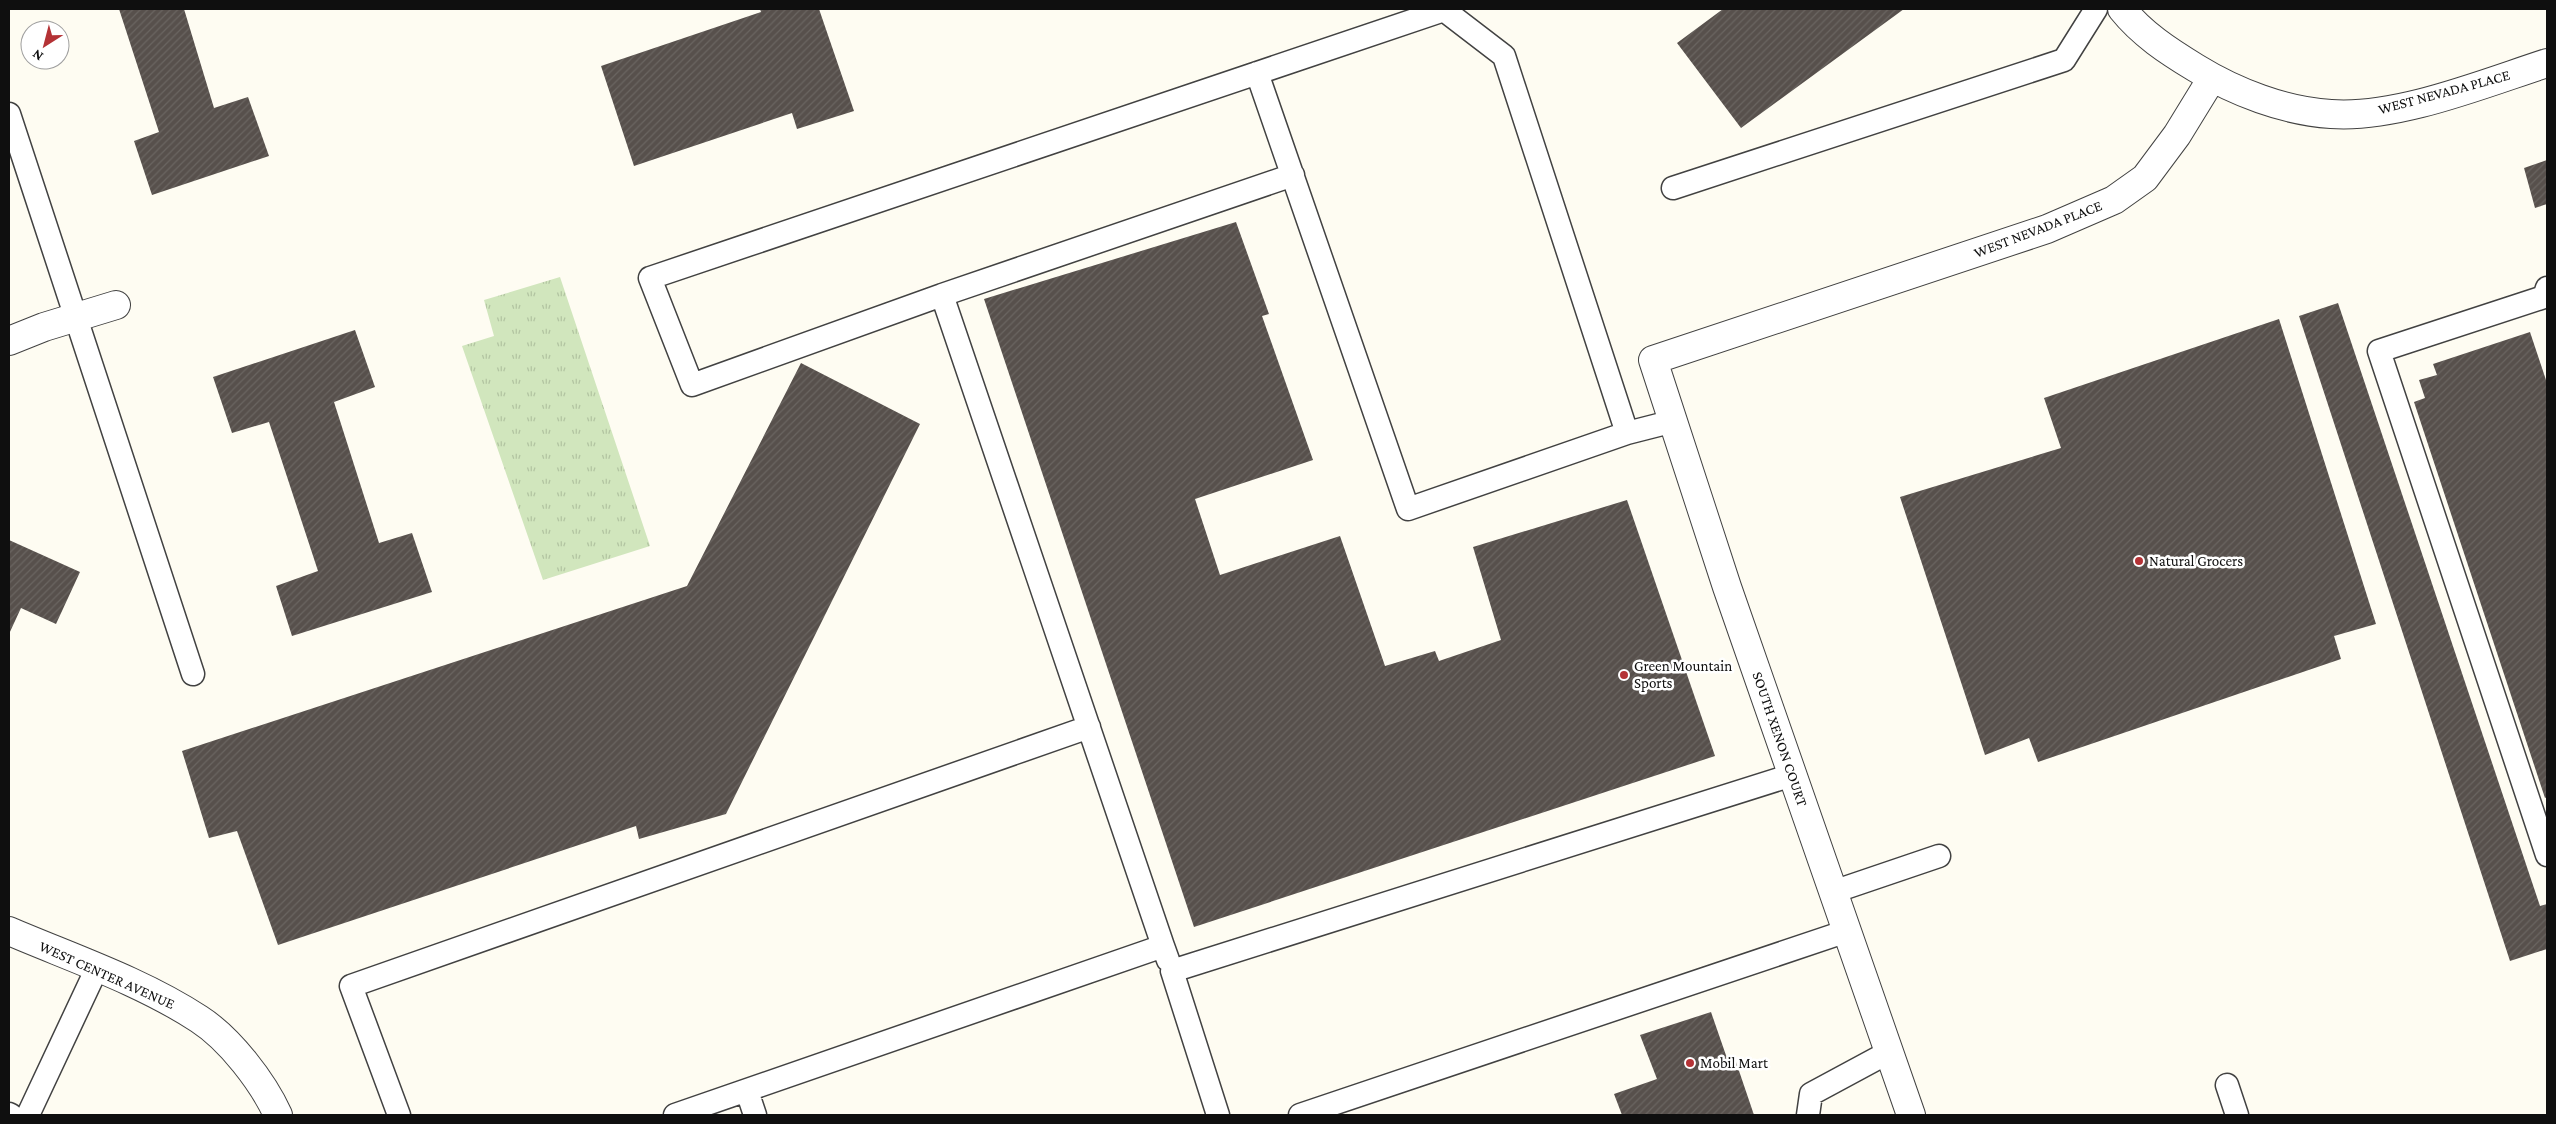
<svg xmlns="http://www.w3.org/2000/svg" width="2556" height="1124" viewBox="0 0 2556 1124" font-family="'Crimson Pro',serif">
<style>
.park{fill:url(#park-tufts)}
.building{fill:url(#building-hatch)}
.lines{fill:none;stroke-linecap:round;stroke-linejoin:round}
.lane-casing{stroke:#424242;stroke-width:25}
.street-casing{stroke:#424242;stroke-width:30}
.lane{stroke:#fff;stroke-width:22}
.street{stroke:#fff;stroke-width:28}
.poi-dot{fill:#b43235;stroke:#fff;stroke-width:2}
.labels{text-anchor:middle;stroke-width:5;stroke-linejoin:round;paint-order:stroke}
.street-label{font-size:15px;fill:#0f0f0f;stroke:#fff}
.poi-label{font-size:15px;fill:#0f0f0f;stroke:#fff;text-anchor:start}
</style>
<defs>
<pattern id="park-tufts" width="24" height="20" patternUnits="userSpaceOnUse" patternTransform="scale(1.25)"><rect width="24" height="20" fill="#d1e6bd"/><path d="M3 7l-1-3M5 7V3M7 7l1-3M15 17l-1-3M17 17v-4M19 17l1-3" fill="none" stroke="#b2c4a1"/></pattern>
<pattern id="building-hatch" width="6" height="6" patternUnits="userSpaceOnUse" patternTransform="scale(1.25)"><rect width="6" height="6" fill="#57504c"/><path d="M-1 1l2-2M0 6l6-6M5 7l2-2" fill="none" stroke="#6a6561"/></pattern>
</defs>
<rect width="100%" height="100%" fill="#fefcf2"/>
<path class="park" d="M 560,277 L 650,546 L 543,580 L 462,346 L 494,336 L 484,300 Z"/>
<path class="building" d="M 119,9 L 184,9 L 214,108 L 248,97 L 269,156 L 152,195 L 134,141 L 159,132 Z
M 760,9 L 819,9 L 854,111 L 797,129 L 792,113 L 634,166 L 601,66 L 761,12 Z
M 1723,9 L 1904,9 L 1741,128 L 1677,43 Z
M 2547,160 L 2547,204 L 2535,208 L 2524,168 Z
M 1236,222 L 1269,314 L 1262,316 L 1313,460 L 1195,499 L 1220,575 L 1340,536 L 1385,666 L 1435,651 L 1439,661 L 1501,640 L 1473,547 L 1627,500 L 1715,756 L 1194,927 L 984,299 Z
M 2338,303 L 2540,906 L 2547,904 L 2547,949 L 2510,961 L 2299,316 Z
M 2279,319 L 2376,624 L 2334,636 L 2341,659 L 2038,762 L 2029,738 L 1985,755 L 1900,497 L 2061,448 L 2044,398 Z
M 355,330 L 375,387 L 334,402 L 379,543 L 412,533 L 432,592 L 292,636 L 276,586 L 318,571 L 269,422 L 232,433 L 213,377 Z
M 2530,332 L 2547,383 L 2547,797 L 2545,798 L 2414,402 L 2425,398 L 2419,380 L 2437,375 L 2433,364 Z
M 801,363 L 920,424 L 726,814 L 639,839 L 636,826 L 278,945 L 237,831 L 209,838 L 182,751 L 687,586 Z
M 9,540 L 80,572 L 56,624 L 21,608 L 9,634 Z
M 1711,1012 L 1729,1064 L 1736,1062 L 1754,1115 L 1622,1115 L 1614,1094 L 1657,1079 L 1640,1035 Z"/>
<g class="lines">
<defs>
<path id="lane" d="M 1257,73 L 1408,509 L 1627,433
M 9,114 L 193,674
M 1673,188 L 2064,60 L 2096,9
M 2547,288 L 2544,297 L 2379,351 L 2547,855
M 942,295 L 1293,175
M 1833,892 L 1939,856
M 1163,946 L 942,295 L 692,385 L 650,278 L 1444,10 L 1504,56 L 1627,433 L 1674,421
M 2227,1085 L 2237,1115
M 747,1091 L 755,1115
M 9,1114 L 11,1115
M 28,1115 L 97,968
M 399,1115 L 351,986 L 1089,727
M 675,1115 L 1163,946 L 1168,960
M 1218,1115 L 1172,971 L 1792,775
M 1300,1115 L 1847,931
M 1808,1115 L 1811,1094 L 1889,1052"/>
<path id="street" d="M 2122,9 C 2142,34 2168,51 2196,68 C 2235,92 2284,111 2331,114 C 2397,119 2485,83 2547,63
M 9,341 L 44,327 L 116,305
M 9,931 C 72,958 141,981 199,1019 C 230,1039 263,1082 278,1115
M 1911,1115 L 1727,587 L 1653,360 L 2047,229 L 2114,200 L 2145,178 L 2177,135 L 2212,78"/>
</defs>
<use href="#lane" class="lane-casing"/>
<use href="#street" class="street-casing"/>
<use href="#lane" class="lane"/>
<use href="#street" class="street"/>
</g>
<g class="poi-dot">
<circle cx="2139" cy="561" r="5"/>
<circle cx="1624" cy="675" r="5"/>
<circle cx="1690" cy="1063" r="5"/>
</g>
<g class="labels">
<g class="street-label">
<text transform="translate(2444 92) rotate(-15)" y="5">WEST NEVADA PLACE</text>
<text transform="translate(2038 229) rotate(-21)" y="5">WEST NEVADA PLACE</text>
<text transform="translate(1780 739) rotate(71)" y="5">SOUTH XENON COURT</text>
<text transform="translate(107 975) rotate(24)" y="5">WEST CENTER AVENUE</text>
</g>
<g class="poi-label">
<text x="2149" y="566">Natural Grocers</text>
<text x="1634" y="671">Green Mountain<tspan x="1634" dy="17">Sports</tspan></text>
<text x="1700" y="1068">Mobil Mart</text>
</g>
</g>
<rect width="2556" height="1124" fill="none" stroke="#0f0f0f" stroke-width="20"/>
<g transform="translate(45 45) rotate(216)"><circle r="24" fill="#ffffff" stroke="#9f9f9f"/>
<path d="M0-4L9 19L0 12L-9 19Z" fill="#b43235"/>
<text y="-8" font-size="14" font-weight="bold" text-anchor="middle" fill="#0f0f0f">N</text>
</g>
</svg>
